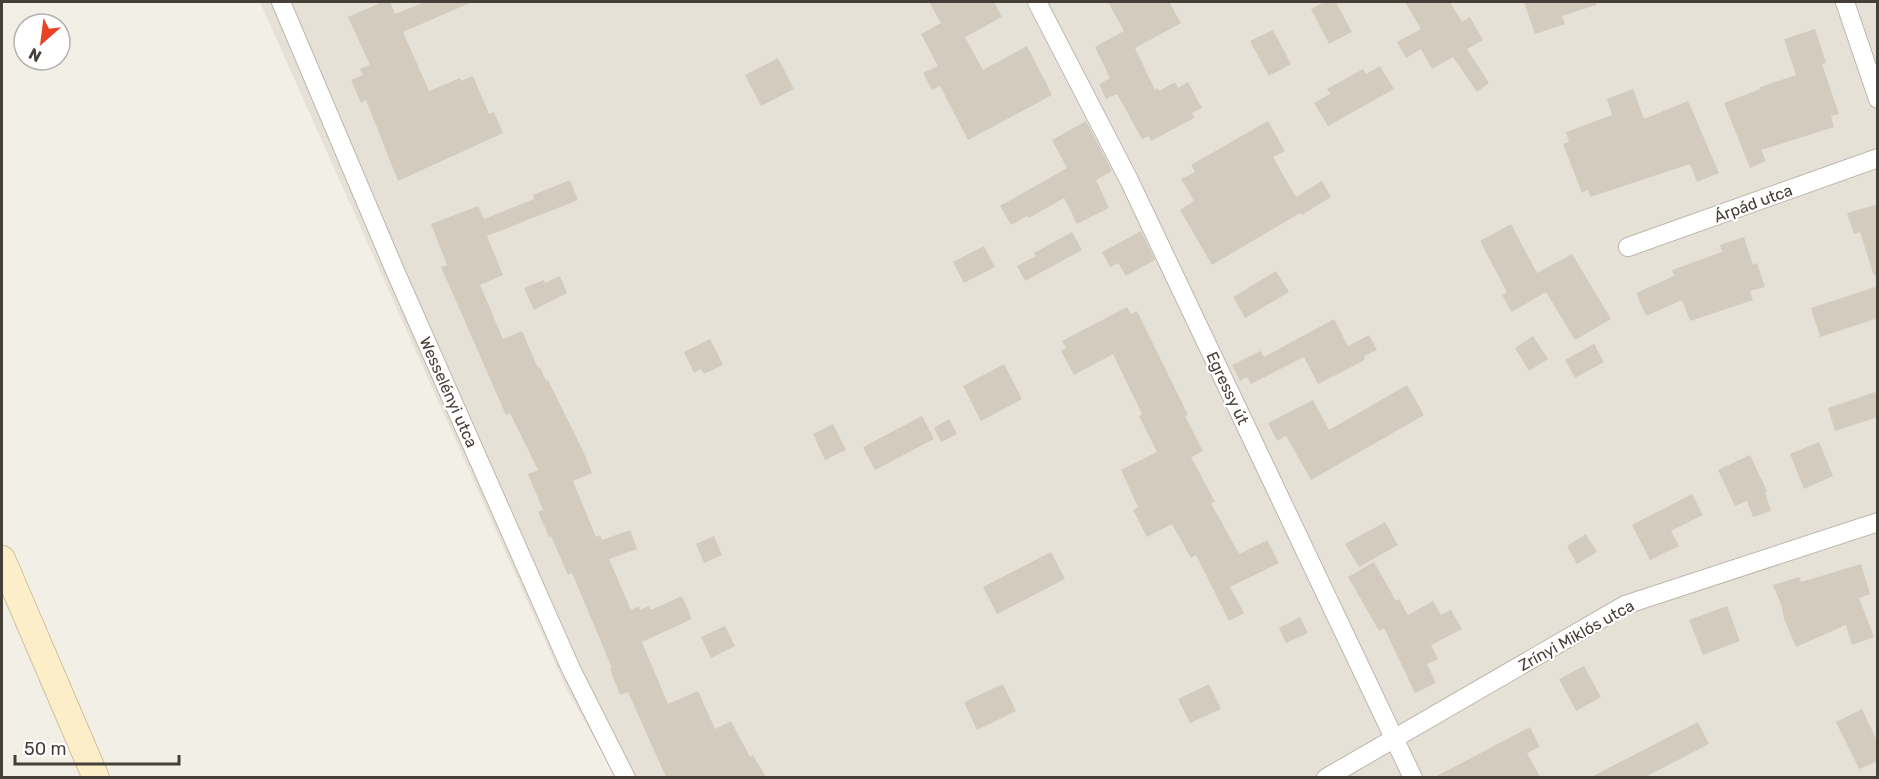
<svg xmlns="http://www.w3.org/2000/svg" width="1879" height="779" viewBox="0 0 1879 779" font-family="Rubik,sans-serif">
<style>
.residential{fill:#e6e1d6}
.building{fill:#d3cbbe}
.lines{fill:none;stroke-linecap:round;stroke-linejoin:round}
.street-casing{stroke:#bdb7ab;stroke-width:20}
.secondary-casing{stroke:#cfc19a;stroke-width:28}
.street{stroke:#fff;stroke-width:18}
.secondary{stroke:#fbeec9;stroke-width:26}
.labels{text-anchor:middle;stroke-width:4.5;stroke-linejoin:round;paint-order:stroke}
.street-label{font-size:16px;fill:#453f37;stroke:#fff}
</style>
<rect width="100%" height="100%" fill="#f2efe7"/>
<path class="residential" d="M 260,2 L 1877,2 L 1877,777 L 616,777 L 567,690 Z"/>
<path class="building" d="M 382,2 L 390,2 L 395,14 L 425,2 L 472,2 L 403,32 L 429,91 L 460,78 L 461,81 L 473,76 L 489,114 L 494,112 L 503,133 L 398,181 L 366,100 L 361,103 L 351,80 L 363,75 L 360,69 L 370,65 L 348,17 Z
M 929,2 L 994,2 L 1002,17 L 965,37 L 983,70 L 1027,46 L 1052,95 L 968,140 L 940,86 L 932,90 L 923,73 L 938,66 L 921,34 L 941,23 Z
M 1108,2 L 1169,2 L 1181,23 L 1135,48 L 1155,90 L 1158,88 L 1159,91 L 1175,82 L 1178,88 L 1188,82 L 1202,108 L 1192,113 L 1194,118 L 1151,141 L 1149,136 L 1142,139 L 1117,94 L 1106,99 L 1099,84 L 1110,78 L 1095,47 L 1124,31 Z
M 1324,2 L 1336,2 L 1352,32 L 1329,44 L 1311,9 Z
M 1405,2 L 1450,2 L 1462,22 L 1470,17 L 1483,40 L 1467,49 L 1489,83 L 1477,92 L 1453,57 L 1432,69 L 1421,49 L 1406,58 L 1397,42 L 1421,29 Z
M 1524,2 L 1596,2 L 1596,5 L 1562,16 L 1565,24 L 1535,34 Z
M 1815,29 L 1826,63 L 1822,64 L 1839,114 L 1831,116 L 1834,127 L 1761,150 L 1766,161 L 1750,168 L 1724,103 L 1760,89 L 1760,87 L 1796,75 L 1784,39 Z
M 1273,30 L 1291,64 L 1269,76 L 1250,41 Z
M 778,58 L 794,89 L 761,106 L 745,75 Z
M 1380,66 L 1394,89 L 1328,126 L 1314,103 L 1330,94 L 1327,89 L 1363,69 L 1366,74 Z
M 1633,89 L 1644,119 L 1688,101 L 1719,173 L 1697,182 L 1690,164 L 1590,197 L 1588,190 L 1582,193 L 1563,144 L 1569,142 L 1566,132 L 1612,115 L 1607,99 Z
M 1086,121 L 1112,171 L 1096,180 L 1109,208 L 1077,224 L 1064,198 L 1029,218 L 1027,216 L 1011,225 L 1000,206 L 1067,168 L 1052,140 Z
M 1268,121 L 1285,151 L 1273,157 L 1296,197 L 1322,181 L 1331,197 L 1302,215 L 1300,213 L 1212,265 L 1180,210 L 1194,201 L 1181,179 L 1195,172 L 1191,165 Z
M 570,180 L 578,200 L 487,236 L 503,275 L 480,285 L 503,339 L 522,331 L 538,368 L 540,367 L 546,381 L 548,380 L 583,451 L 592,473 L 573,481 L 596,537 L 600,535 L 602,540 L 630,530 L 637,549 L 609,559 L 631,610 L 639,606 L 640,610 L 649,606 L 651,610 L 682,596 L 692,619 L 642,642 L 668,704 L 698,691 L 715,729 L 731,721 L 750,757 L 753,755 L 766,777 L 666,777 L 628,692 L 620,695 L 610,669 L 612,668 L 572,573 L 568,575 L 551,536 L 549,537 L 538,512 L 543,510 L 528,474 L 538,470 L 510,413 L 506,415 L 441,267 L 447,265 L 431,224 L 478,206 L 484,219 L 534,199 L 533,195 Z
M 1878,204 L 1878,275 L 1874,276 L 1860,232 L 1854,234 L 1847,213 Z
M 1511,224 L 1537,273 L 1572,254 L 1611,319 L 1575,340 L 1546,292 L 1512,312 L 1502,295 L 1507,292 L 1480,241 Z
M 1141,231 L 1155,260 L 1126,276 L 1118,263 L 1110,267 L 1102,252 Z
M 1072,232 L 1082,250 L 1025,281 L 1017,266 L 1036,256 L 1034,253 Z
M 1744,237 L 1753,265 L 1757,263 L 1765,287 L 1750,291 L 1753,300 L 1690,321 L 1682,300 L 1646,316 L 1636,293 L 1674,276 L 1672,270 L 1722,252 L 1720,245 Z
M 984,246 L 995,267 L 964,283 L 953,262 Z
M 1276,271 L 1289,292 L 1245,318 L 1233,297 Z
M 560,276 L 567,293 L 534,310 L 524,288 L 544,280 L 545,283 Z
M 1878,286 L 1878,318 L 1820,337 L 1811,308 Z
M 1127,307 L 1131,314 L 1137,311 L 1188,415 L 1185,416 L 1203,451 L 1191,457 L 1215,502 L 1211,503 L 1239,554 L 1267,540 L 1279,563 L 1230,587 L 1244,613 L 1229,621 L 1196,555 L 1191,558 L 1172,524 L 1147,537 L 1133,510 L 1138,507 L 1121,470 L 1157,452 L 1139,416 L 1142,414 L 1113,354 L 1074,375 L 1061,351 L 1066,348 L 1062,341 Z
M 1334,319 L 1348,346 L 1369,335 L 1377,350 L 1364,356 L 1365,360 L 1318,384 L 1304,357 L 1251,384 L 1247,377 L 1240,381 L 1232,365 L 1261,351 L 1264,357 Z
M 1533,336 L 1548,359 L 1529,371 L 1515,348 Z
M 710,339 L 723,365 L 704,374 L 701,369 L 694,373 L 684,352 Z
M 1594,344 L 1604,362 L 1575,378 L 1565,360 Z
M 1004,364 L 1022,399 L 981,421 L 963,386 Z
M 1407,385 L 1424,415 L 1311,480 L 1286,436 L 1277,441 L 1268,423 L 1313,400 L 1329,430 Z
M 1878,391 L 1878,417 L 1835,431 L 1828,408 Z
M 922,416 L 934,439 L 875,470 L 863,447 Z
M 949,419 L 957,434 L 941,442 L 934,428 Z
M 833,424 L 846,450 L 825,460 L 813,434 Z
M 1819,442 L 1833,476 L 1804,489 L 1790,454 Z
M 1750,455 L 1767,491 L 1765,492 L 1771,511 L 1753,517 L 1747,501 L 1735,506 L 1718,470 Z
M 1692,494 L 1703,515 L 1671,531 L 1679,546 L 1650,560 L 1632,525 Z
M 1385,522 L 1398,545 L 1359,567 L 1345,544 Z
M 1586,534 L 1597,552 L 1577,564 L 1567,546 Z
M 714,536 L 722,555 L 704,563 L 696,544 Z
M 1051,552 L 1065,579 L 997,614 L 983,587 Z
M 1374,562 L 1396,601 L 1399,599 L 1408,615 L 1433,601 L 1441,615 L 1451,610 L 1462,629 L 1431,645 L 1438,659 L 1427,664 L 1436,683 L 1415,693 L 1384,628 L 1379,631 L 1348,577 Z
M 1861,564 L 1870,594 L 1859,598 L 1874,637 L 1852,645 L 1846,625 L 1796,647 L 1784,619 L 1781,604 L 1773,585 L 1799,577 L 1801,582 Z
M 1727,606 L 1740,641 L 1703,655 L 1689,620 Z
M 1300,617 L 1308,633 L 1286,643 L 1279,628 Z
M 725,626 L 735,646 L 711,658 L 701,637 Z
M 1584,666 L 1601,697 L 1576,711 L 1559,679 Z
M 1003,684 L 1016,711 L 977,730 L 964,702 Z
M 1209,684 L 1221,709 L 1190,723 L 1178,699 Z
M 1862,709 L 1878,743 L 1878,761 L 1859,769 L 1836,722 Z
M 1698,722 L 1709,744 L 1645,777 L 1591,777 Z
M 1530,727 L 1540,747 L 1527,753 L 1540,777 L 1435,777 Z"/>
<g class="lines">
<defs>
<path id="street" d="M 281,2 L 396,273 L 571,669 L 626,778
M 1037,2 L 1129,180 L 1413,778
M 1845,2 L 1878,99
M 1628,247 L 1878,158
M 1326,778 L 1625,605 L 1878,522"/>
<path id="secondary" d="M 2,559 L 96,778"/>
</defs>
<use href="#street" class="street-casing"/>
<use href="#secondary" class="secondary-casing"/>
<use href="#street" class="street"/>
<use href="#secondary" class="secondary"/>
</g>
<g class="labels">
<g class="street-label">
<text transform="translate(1753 203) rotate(-20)" y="6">Árpád utca</text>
<text transform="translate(1228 388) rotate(65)" y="6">Egressy út</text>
<text transform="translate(449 392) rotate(66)" y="6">Wesselényi utca</text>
<text transform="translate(1576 635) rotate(-29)" y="6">Zrínyi Miklós utca</text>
</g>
</g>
<rect width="1879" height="779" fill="none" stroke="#453f37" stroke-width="6"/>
<g transform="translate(42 42) rotate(208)"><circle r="28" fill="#ffffff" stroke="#b5b2af" stroke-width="1.5"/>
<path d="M0-4.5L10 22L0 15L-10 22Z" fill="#eb4226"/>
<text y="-9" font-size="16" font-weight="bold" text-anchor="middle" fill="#453f37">N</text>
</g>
<path d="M15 755v9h164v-9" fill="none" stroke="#453f37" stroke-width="3"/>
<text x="24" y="755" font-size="18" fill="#453f37" stroke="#ffffff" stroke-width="4.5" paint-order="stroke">50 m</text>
</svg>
